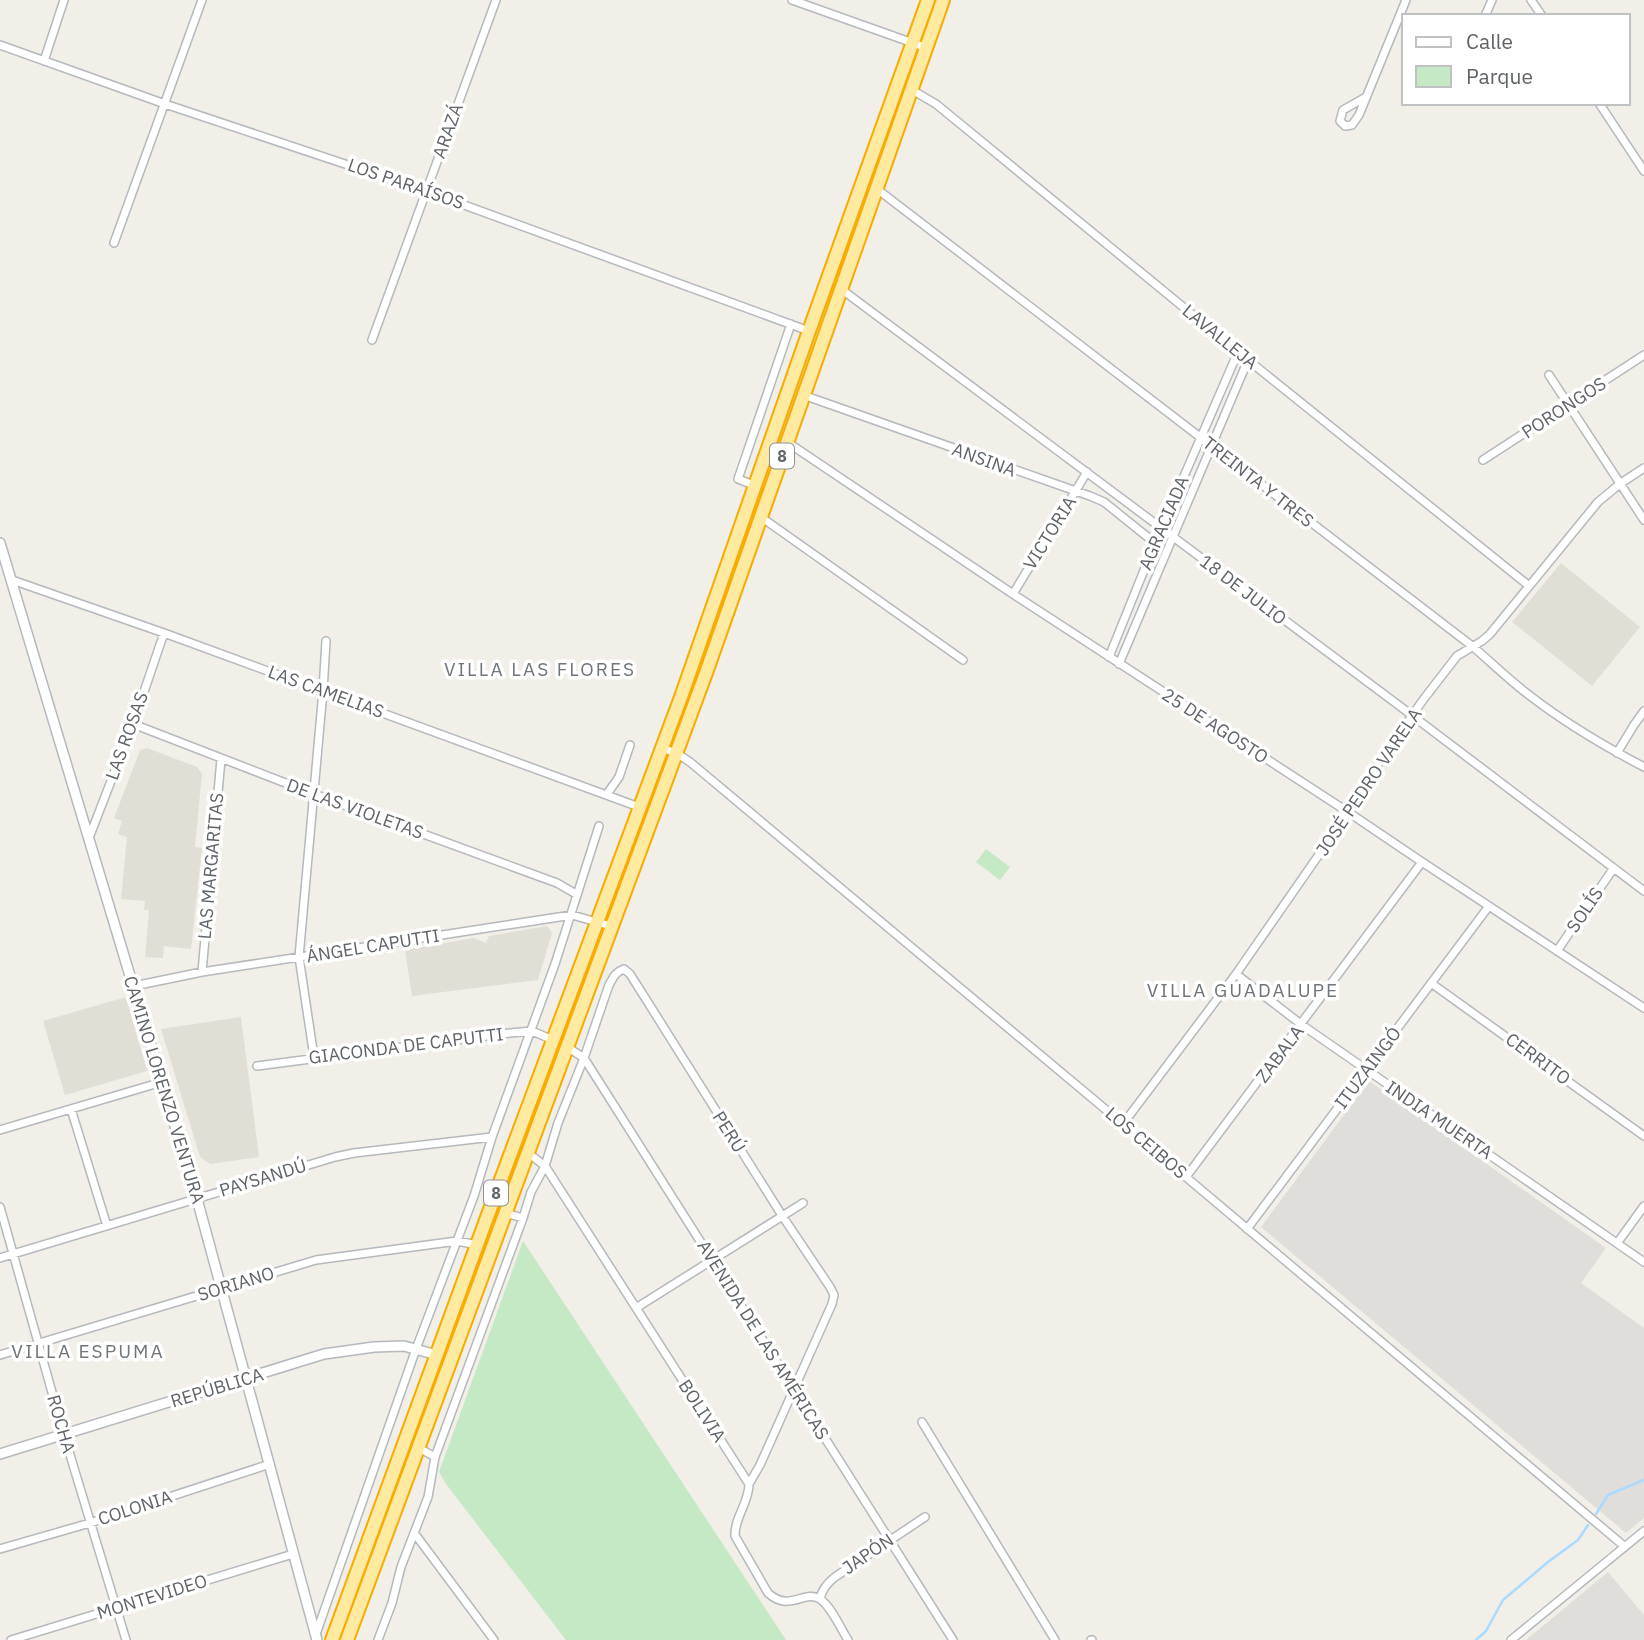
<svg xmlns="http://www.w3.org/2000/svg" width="1644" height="1640" viewBox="0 0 1644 1640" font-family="'IBM Plex Sans',sans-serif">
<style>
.industrial{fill:#e0deda}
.education{fill:#e1ded6}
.green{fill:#c5e8c5}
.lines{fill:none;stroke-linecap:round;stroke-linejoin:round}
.stream{stroke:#aadaff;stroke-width:2.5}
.minor-casing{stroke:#b5b8bc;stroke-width:10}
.tertiary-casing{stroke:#b5b8bc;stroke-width:12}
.trunk-casing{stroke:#f9ab00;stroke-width:16}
.minor{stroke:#fff;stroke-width:7}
.tertiary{stroke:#fff;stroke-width:9}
.trunk{stroke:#feeaa1;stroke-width:12}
.labels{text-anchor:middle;stroke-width:7;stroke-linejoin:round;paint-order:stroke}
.shield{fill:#fff;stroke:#8f9295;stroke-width:2}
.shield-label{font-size:16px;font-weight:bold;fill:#5f6368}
.street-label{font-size:18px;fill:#5f6368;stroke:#fff}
.neighbourhood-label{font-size:19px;letter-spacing:2px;fill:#70757a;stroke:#fff}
</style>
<rect width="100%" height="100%" fill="#f1efe8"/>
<path class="industrial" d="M 1369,1081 L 1606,1248 L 1581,1283 L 1644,1328 L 1644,1518 L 1626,1533 L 1261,1227 Z
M 1608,1572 L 1644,1615 L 1644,1640 L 1526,1640 Z"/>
<path class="education" d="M 1561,563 L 1640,627 L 1592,686 L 1512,622 Z
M 147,748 L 197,767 L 202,774 L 195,847 L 202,848 L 191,949 L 164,946 L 163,958 L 145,957 L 149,910 L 144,910 L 145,901 L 121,899 L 127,837 L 118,834 L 122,821 L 114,818 L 140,750 Z
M 547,926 L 552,933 L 538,980 L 412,996 L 405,950 L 474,938 L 486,943 L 489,936 Z
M 126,997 L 147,1071 L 65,1095 L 43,1021 Z
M 241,1017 L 259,1157 L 210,1164 L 200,1157 L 161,1029 Z"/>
<path class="green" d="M 912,59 L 887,133 L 879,165 L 704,662 L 680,724 L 703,661 L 719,602 Z
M 657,778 L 660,780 L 617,896 L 611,903 L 612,895 Z
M 986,849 L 1010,867 L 1000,880 L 976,862 Z
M 523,1241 L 786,1640 L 566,1640 L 446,1484 L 439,1472 Z"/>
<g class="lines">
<path class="stream" d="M 1596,1514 L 1608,1495 L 1644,1480
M 1476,1640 L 1486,1631 L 1503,1600 L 1548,1562 L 1578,1540 L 1588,1525"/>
<defs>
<path id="minor" d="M 792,0 L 927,48
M 1531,0 L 1542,16
M 1485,16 L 1492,0
M 0,45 L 165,104 L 426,191 L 809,331
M 44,61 L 64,0
M 912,90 L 936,104 L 1238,352 L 1528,585
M 1366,97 L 1343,110 L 1340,121 L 1345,126 L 1352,125 L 1359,115 L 1406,0
M 1599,103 L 1644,171
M 877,189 L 1472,646 C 1491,662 1509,680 1529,695 C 1565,723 1604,746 1644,767
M 114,243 L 202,0
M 841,289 L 1397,704 L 1644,891
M 372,340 L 496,0
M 1549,375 L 1644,520
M 803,395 L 1090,496 L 1104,502 L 1155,543
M 787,442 L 1013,594 L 1348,812 L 1422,862 L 1644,1008
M 1483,460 L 1644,355
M 756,486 L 738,479 L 791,324
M 761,517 L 963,660
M 12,580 L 164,633 L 639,807
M 1013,594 L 1087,472
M 1109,657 L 1155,543 L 1238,352
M 1119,664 L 1248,360
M 133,724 L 314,794 L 557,883 L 576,894
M 662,748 L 676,753 L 690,762 L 1123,1124 L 1624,1546
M 1617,753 L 1634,725 L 1644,711
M 607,794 L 619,777 L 630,745
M 89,838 L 133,724 L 164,633
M 1557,951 L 1613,869
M 202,972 L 221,759
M 1236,974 L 1302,1025 L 1644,1262
M 1431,983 L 1644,1136
M 134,986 L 202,972 L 572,915 L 611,926
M 567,1047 L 584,1058 L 953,1640
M 314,1057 L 299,957 L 323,691 L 326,641
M 257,1066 L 510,1033 L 532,1031 L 553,1040
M 71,1109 L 107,1226
M 1123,1124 L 1236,974 L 1341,823 L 1364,784 L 1423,700 L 1457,656 L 1482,641 L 1490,634 L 1598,502 L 1621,483 L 1644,468
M 0,1130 L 162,1082
M 528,1153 L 545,1166 L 749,1484 C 749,1503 734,1518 735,1536 L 768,1593 C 790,1613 804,1589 820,1599 C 831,1606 841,1629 848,1640
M 1186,1177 L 1422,862
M 0,1207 L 64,1435 L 126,1640
M 505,1213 L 523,1218 L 531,1192 L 545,1166 L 558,1123 L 584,1058 L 609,985 C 613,978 615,972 624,969 L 630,974 L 783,1217 L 830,1287 L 834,1295 L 832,1304 L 760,1465 L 749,1484
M 1247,1229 L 1489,906
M 1618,1242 L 1644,1206
M 0,1258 L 335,1157 L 354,1153 L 492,1137
M 636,1308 L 803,1203
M 0,1355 L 316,1260 L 457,1241 L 478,1245
M 922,1422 L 1055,1640
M 435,1457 L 523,1218
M 415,1534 L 494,1640
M 0,1549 L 90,1523 L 270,1464
M 820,1599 C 822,1589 827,1583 835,1577 L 925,1517
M 316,1634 L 416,1349 L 474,1196 L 492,1137 L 555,964 L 599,826
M 11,1640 L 293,1554
M 378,1640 L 392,1603 L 401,1567 L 428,1497 L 435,1457 L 419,1448
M 1091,1640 L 1092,1640
M 1511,1640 L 1644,1531"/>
<path id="tertiary" d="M 0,543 L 197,1199 L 317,1640
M 0,1454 L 324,1354 L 374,1347 L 404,1346 L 437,1355"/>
<path id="trunk" d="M 332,1640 L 493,1201 L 681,697 L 809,331 L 928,0
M 347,1640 L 706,673 L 943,0"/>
</defs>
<use href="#minor" class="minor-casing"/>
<use href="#tertiary" class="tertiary-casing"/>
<use href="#trunk" class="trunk-casing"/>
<use href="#minor" class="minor"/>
<use href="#tertiary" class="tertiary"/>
<use href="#trunk" class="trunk"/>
</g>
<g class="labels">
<g class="shield">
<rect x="770" y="443.5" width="24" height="25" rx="5"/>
<rect x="484" y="1180.5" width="24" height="25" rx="5"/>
</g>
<g class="shield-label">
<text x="782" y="462">8</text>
<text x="496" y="1199">8</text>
</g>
<g class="street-label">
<text transform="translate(448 131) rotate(-70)" y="6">ARAZÁ</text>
<text transform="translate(406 184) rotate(19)" y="6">LOS PARAÍSOS</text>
<text transform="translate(1220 337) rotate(39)" y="6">LAVALLEJA</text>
<text transform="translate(1564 408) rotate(-33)" y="6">PORONGOS</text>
<text transform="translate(984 460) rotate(20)" y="6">ANSINA</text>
<text transform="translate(1258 482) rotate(38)" y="6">TREINTA Y TRES</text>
<text transform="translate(1164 523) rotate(-67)" y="6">AGRACIADA</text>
<text transform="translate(1050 533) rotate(-58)" y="6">VICTORIA</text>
<text transform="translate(1243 590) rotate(37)" y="6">18 DE JULIO</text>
<text transform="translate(326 692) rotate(20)" y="6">LAS CAMELIAS</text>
<text transform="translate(1215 726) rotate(33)" y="6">25 DE AGOSTO</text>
<text transform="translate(127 736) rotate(-70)" y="6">LAS ROSAS</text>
<text transform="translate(1369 782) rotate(-56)" y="6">JOSÉ PEDRO VARELA</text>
<text transform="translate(355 809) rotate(20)" y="6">DE LAS VIOLETAS</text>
<text transform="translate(211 866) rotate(-85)" y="6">LAS MARGARITAS</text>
<text transform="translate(1585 910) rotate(-56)" y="6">SOLÍS</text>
<text transform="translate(373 946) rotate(-9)" y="6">ÁNGEL CAPUTTI</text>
<text transform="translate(406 1046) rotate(-7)" y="6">GIACONDA DE CAPUTTI</text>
<text transform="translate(1280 1054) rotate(-53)" y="6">ZABALA</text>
<text transform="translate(1538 1059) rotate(36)" y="6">CERRITO</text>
<text transform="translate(1368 1068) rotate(-53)" y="6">ITUZAINGÓ</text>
<text transform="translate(164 1090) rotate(73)" y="6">CAMINO LORENZO VENTURA</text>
<text transform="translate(1439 1120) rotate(34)" y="6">INDIA MUERTA</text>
<text transform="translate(729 1132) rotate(58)" y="6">PERÚ</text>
<text transform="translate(1146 1143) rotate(40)" y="6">LOS CEIBOS</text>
<text transform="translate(263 1178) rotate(-17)" y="6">PAYSANDÚ</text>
<text transform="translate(236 1284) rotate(-17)" y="6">SORIANO</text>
<text transform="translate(763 1340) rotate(58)" y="6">AVENIDA DE LAS AMÉRICAS</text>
<text transform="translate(217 1388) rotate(-17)" y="6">REPÚBLICA</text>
<text transform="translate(702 1411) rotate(57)" y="6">BOLIVIA</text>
<text transform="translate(61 1424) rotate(74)" y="6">ROCHA</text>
<text transform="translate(135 1508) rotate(-18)" y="6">COLONIA</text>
<text transform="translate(868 1554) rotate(-34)" y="6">JAPÓN</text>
<text transform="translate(152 1597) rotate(-17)" y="6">MONTEVIDEO</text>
</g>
<g class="neighbourhood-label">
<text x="540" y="676">VILLA LAS FLORES</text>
<text x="1243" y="997">VILLA GUADALUPE</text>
<text x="88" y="1358">VILLA ESPUMA</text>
</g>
</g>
<rect x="1402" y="14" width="228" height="91" fill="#ffffff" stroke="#bfc1c3" stroke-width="2"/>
<rect x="1416" y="37" width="35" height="10" fill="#ffffff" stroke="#bfc1c3" stroke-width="2"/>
<text x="1466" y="49" font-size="21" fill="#5f6368">Calle</text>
<rect x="1416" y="66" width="35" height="21" fill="#c5e8c5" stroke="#bfc1c3" stroke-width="2"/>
<text x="1466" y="84" font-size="21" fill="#5f6368">Parque</text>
</svg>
